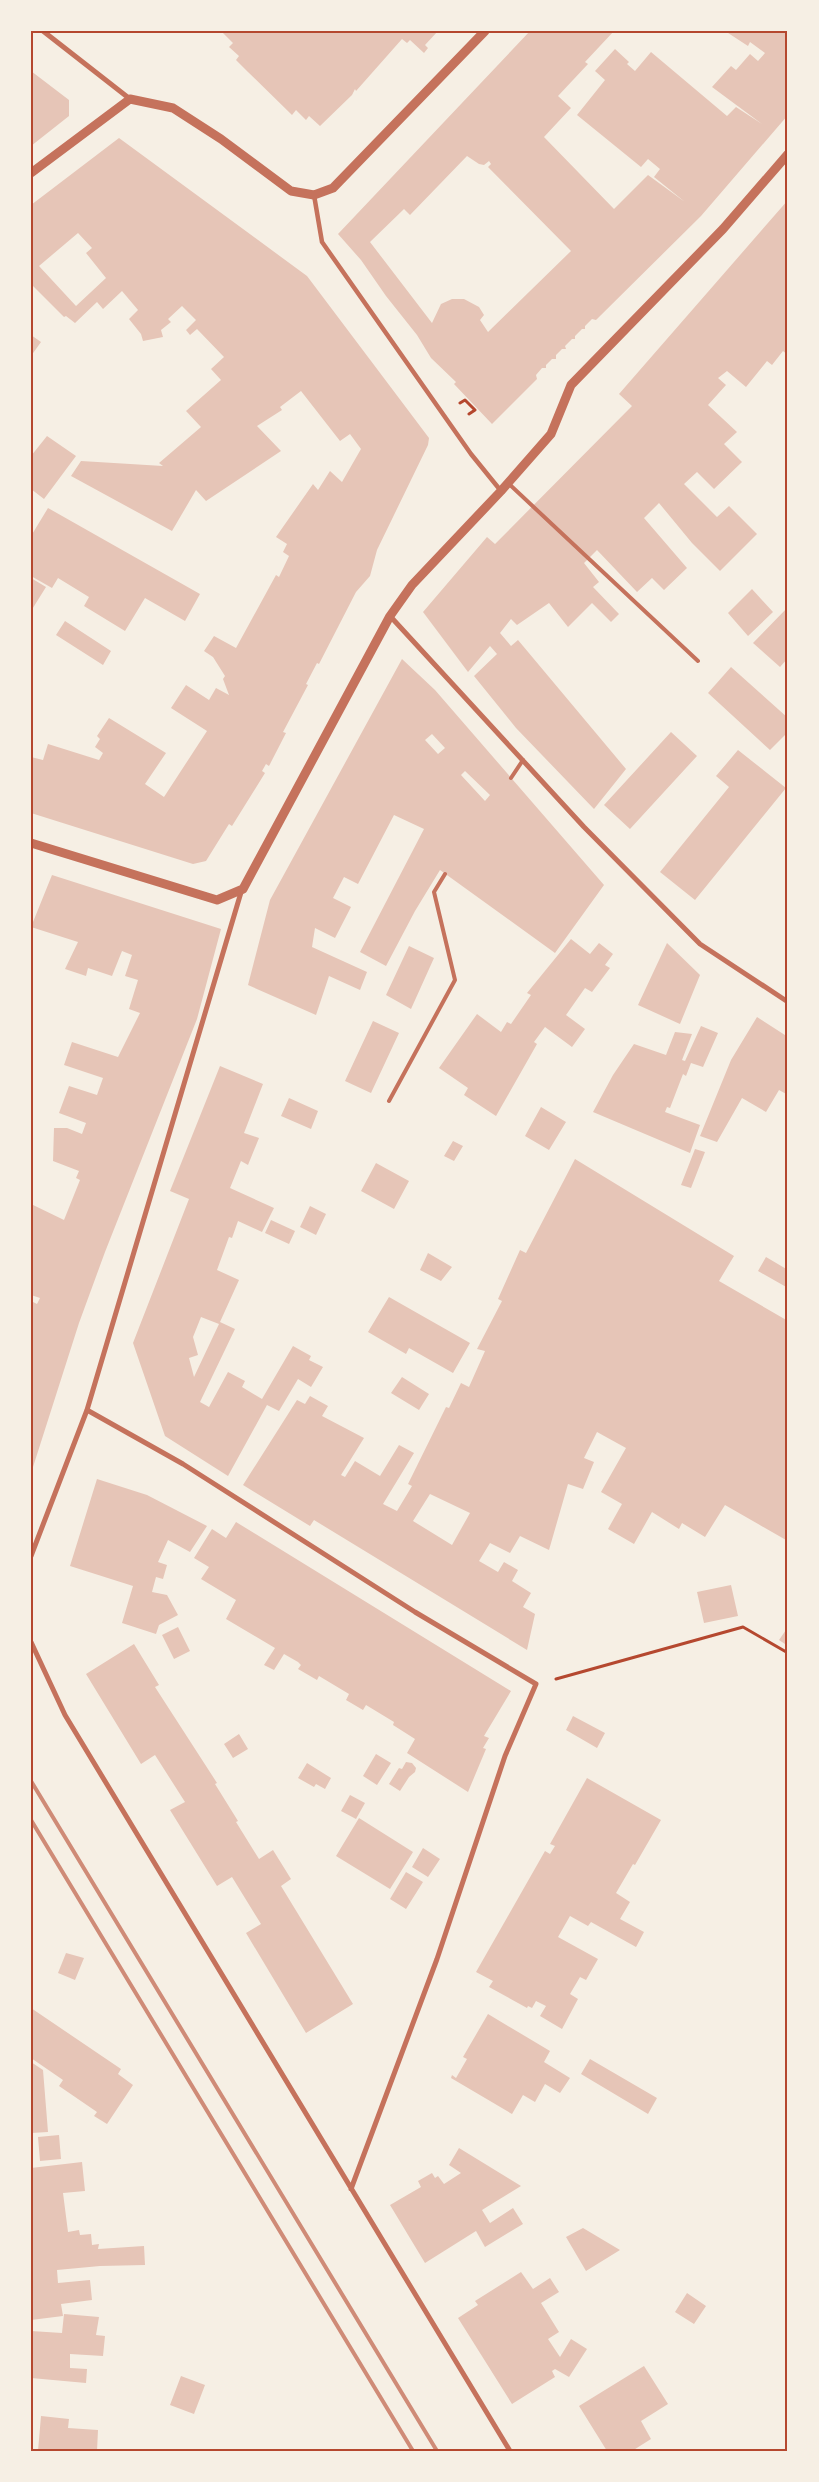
<svg xmlns="http://www.w3.org/2000/svg" width="819" height="2482" viewBox="0 0 819 2482" font-family="'Asap Condensed',sans-serif">
<style>
.building{fill:#e6c5b7;fill-rule:evenodd}
.lines{fill:none;stroke-linecap:round;stroke-linejoin:round}
.path{stroke:#b5482f;stroke-width:3}
.service{stroke:#c5725c;stroke-width:4}
.pedestrian{stroke:#c5725c;stroke-width:4.5}
.minor{stroke:#c5725c;stroke-width:5}
.tertiary{stroke:#c5725c;stroke-width:9}
.rail{stroke:#cf8b77;stroke-width:4}
.neatline{fill:none;stroke:#b5482f;stroke-width:2}
</style>
<rect width="100%" height="100%" fill="#f6efe4"/>
<path class="building" d="M 221,31 L 438,31 L 425,45 L 428,48 L 424,53 L 410,40 L 407,43 L 402,39 L 356,91 L 355,89 L 352,95 L 320,126 L 309,116 L 306,120 L 296,110 L 292,115 L 248,72 L 236,60 L 239,56 L 229,47 L 233,43 Z
M 530,31 L 614,31 L 585,62 L 588,64 L 558,96 L 571,108 L 544,137 L 614,209 L 648,175 L 685,202 L 654,177 L 660,169 L 648,159 L 641,167 L 577,115 L 605,80 L 595,71 L 615,49 L 629,62 L 627,64 L 635,71 L 651,52 L 727,116 L 736,107 L 762,124 L 712,87 L 731,66 L 736,70 L 750,54 L 758,61 L 765,53 L 750,42 L 748,46 L 725,31 L 788,31 L 788,115 L 701,216 L 596,320 L 592,319 L 585,326 L 585,329 L 582,329 L 575,336 L 575,339 L 572,339 L 565,346 L 566,349 L 562,349 L 556,355 L 556,359 L 552,359 L 546,365 L 546,368 L 542,368 L 536,375 L 537,379 L 492,424 L 454,384 L 456,382 L 431,358 L 417,335 L 386,296 L 361,260 L 338,234 ZM 467,156 L 479,164 L 484,165 L 489,161 L 491,164 L 488,167 L 571,251 L 488,332 L 480,320 L 484,315 L 479,307 L 464,299 L 452,299 L 441,304 L 432,323 L 370,242 L 404,209 L 410,215 Z
M 31,71 L 69,100 L 69,116 L 31,146 Z
M 119,138 L 307,276 L 429,438 L 428,445 L 377,550 L 370,576 L 356,592 L 319,664 L 317,663 L 306,684 L 308,685 L 283,732 L 286,733 L 269,766 L 266,764 L 262,771 L 265,773 L 232,826 L 229,824 L 206,861 L 193,864 L 31,813 L 31,757 L 43,760 L 48,744 L 99,760 L 103,753 L 95,747 L 100,739 L 97,736 L 109,718 L 166,753 L 145,784 L 164,797 L 207,731 L 171,708 L 186,685 L 209,700 L 216,688 L 229,695 L 223,679 L 225,676 L 213,657 L 204,651 L 214,636 L 236,648 L 276,575 L 279,577 L 289,556 L 283,552 L 287,544 L 276,537 L 313,484 L 318,490 L 330,471 L 342,482 L 361,449 L 350,434 L 340,441 L 301,391 L 280,407 L 282,410 L 257,426 L 281,451 L 206,501 L 196,490 L 172,531 L 71,476 L 81,461 L 163,466 L 159,463 L 201,427 L 186,411 L 221,380 L 211,369 L 224,357 L 197,329 L 190,335 L 186,330 L 196,320 L 182,306 L 168,319 L 171,322 L 161,330 L 163,337 L 143,341 L 141,334 L 129,319 L 138,310 L 122,291 L 103,309 L 97,302 L 75,323 L 66,316 L 64,317 L 31,284 L 31,205 ZM 78,233 L 92,248 L 86,253 L 106,278 L 76,306 L 39,266 Z
M 788,200 L 788,355 L 783,351 L 772,365 L 767,361 L 746,387 L 727,371 L 718,378 L 726,385 L 708,405 L 737,432 L 724,444 L 742,462 L 714,489 L 697,472 L 684,484 L 717,517 L 729,506 L 757,534 L 720,571 L 692,543 L 659,503 L 644,518 L 687,568 L 664,590 L 652,578 L 637,592 L 597,550 L 584,563 L 599,582 L 593,587 L 619,614 L 611,622 L 592,603 L 568,627 L 549,603 L 517,625 L 511,619 L 500,633 L 511,646 L 518,640 L 626,769 L 594,809 L 516,728 L 474,676 L 497,654 L 490,646 L 468,672 L 423,612 L 487,537 L 495,544 L 632,406 L 619,394 Z
M 31,335 L 41,342 L 31,356 Z
M 47,436 L 76,456 L 44,499 L 31,489 L 31,456 Z
M 48,508 L 200,594 L 185,621 L 145,598 L 125,631 L 84,606 L 89,597 L 58,578 L 52,588 L 31,576 L 31,536 Z
M 31,578 L 46,587 L 31,611 Z
M 752,589 L 773,612 L 748,636 L 728,613 Z
M 788,607 L 788,658 L 780,667 L 753,643 Z
M 65,621 L 111,651 L 103,665 L 56,635 Z
M 402,659 L 435,690 L 604,885 L 555,953 L 440,870 L 415,911 L 386,966 L 360,952 L 424,829 L 394,815 L 358,884 L 344,877 L 333,898 L 351,907 L 335,938 L 315,928 L 312,947 L 367,972 L 360,990 L 329,976 L 316,1015 L 248,985 L 270,900 ZM 432,734 L 445,748 L 438,754 L 425,740 ZM 465,771 L 490,795 L 485,801 L 461,775 Z
M 731,667 L 788,718 L 788,732 L 770,750 L 708,693 Z
M 671,732 L 697,756 L 630,829 L 604,805 Z
M 738,750 L 786,788 L 695,900 L 660,872 L 729,787 L 716,776 Z
M 52,875 L 221,929 L 197,1019 L 105,1252 L 79,1323 L 33,1467 L 31,1309 L 33,1302 L 37,1304 L 40,1298 L 31,1295 L 31,1204 L 64,1220 L 80,1180 L 76,1178 L 79,1171 L 53,1161 L 54,1128 L 67,1128 L 82,1134 L 86,1123 L 59,1113 L 69,1086 L 97,1095 L 103,1078 L 64,1065 L 72,1042 L 118,1057 L 140,1013 L 129,1009 L 138,980 L 125,976 L 132,955 L 122,951 L 112,976 L 88,968 L 86,976 L 65,969 L 78,942 L 31,927 Z
M 571,939 L 590,954 L 599,943 L 613,954 L 605,965 L 610,968 L 592,992 L 585,988 L 566,1015 L 585,1029 L 572,1047 L 545,1027 L 534,1042 L 537,1044 L 496,1116 L 464,1095 L 468,1088 L 439,1068 L 477,1014 L 501,1032 L 507,1022 L 511,1024 L 531,995 L 527,993 Z
M 667,943 L 700,975 L 680,1024 L 638,1005 Z
M 409,946 L 434,958 L 411,1009 L 386,995 Z
M 757,1017 L 788,1037 L 788,1095 L 779,1090 L 766,1112 L 742,1098 L 717,1142 L 700,1136 L 731,1060 Z
M 373,1021 L 399,1033 L 371,1093 L 345,1081 Z
M 701,1026 L 718,1033 L 703,1067 L 691,1063 L 686,1076 L 683,1074 L 670,1108 L 667,1107 L 665,1112 L 700,1125 L 690,1153 L 593,1112 L 613,1075 L 634,1044 L 666,1055 L 675,1032 L 692,1034 L 682,1060 L 685,1061 Z
M 220,1066 L 263,1084 L 244,1133 L 259,1138 L 248,1165 L 241,1161 L 230,1188 L 274,1208 L 262,1232 L 238,1221 L 232,1238 L 229,1237 L 217,1270 L 239,1280 L 220,1322 L 235,1329 L 200,1402 L 209,1407 L 228,1372 L 245,1381 L 242,1387 L 262,1399 L 293,1346 L 311,1356 L 309,1360 L 323,1367 L 311,1387 L 298,1379 L 279,1411 L 267,1405 L 228,1476 L 165,1436 L 133,1343 L 189,1199 L 170,1191 ZM 201,1317 L 219,1324 L 194,1377 L 189,1358 L 198,1355 L 193,1337 Z
M 289,1098 L 318,1111 L 311,1129 L 281,1116 Z
M 541,1107 L 566,1122 L 549,1150 L 525,1136 Z
M 453,1141 L 463,1146 L 454,1161 L 444,1156 Z
M 695,1149 L 705,1152 L 691,1188 L 681,1185 Z
M 575,1159 L 734,1256 L 719,1281 L 788,1321 L 788,1537 L 786,1540 L 725,1505 L 705,1537 L 682,1523 L 679,1529 L 652,1512 L 634,1544 L 608,1529 L 622,1504 L 601,1492 L 626,1448 L 597,1432 L 584,1458 L 594,1462 L 583,1489 L 568,1484 L 549,1550 L 520,1536 L 510,1553 L 490,1543 L 479,1561 L 498,1572 L 504,1562 L 518,1570 L 512,1581 L 531,1593 L 523,1607 L 535,1614 L 527,1650 L 314,1520 L 310,1526 L 243,1485 L 297,1400 L 305,1404 L 310,1396 L 328,1406 L 322,1416 L 364,1438 L 341,1475 L 345,1477 L 355,1461 L 380,1476 L 399,1445 L 414,1453 L 383,1504 L 397,1511 L 412,1486 L 408,1484 L 446,1407 L 449,1408 L 461,1383 L 469,1387 L 485,1351 L 477,1349 L 502,1301 L 498,1299 L 520,1250 L 526,1253 ZM 430,1494 L 470,1513 L 452,1545 L 413,1521 Z
M 376,1163 L 409,1181 L 394,1209 L 361,1191 Z
M 310,1206 L 326,1214 L 316,1235 L 300,1227 Z
M 271,1220 L 295,1231 L 289,1244 L 265,1233 Z
M 428,1253 L 452,1267 L 441,1281 L 420,1270 Z
M 766,1257 L 788,1270 L 788,1288 L 758,1271 Z
M 389,1297 L 470,1343 L 453,1373 L 409,1348 L 406,1354 L 368,1332 Z
M 402,1377 L 429,1394 L 419,1410 L 391,1393 Z
M 97,1479 L 147,1495 L 207,1526 L 190,1552 L 168,1540 L 158,1562 L 167,1565 L 163,1579 L 156,1577 L 152,1592 L 167,1595 L 178,1615 L 159,1625 L 156,1634 L 122,1623 L 133,1586 L 70,1566 Z
M 236,1522 L 511,1691 L 484,1736 L 489,1738 L 483,1748 L 486,1749 L 468,1792 L 407,1753 L 415,1739 L 393,1725 L 394,1722 L 366,1705 L 363,1710 L 346,1700 L 349,1694 L 319,1676 L 317,1680 L 298,1669 L 301,1665 L 298,1662 L 284,1654 L 274,1670 L 264,1665 L 275,1648 L 226,1619 L 236,1600 L 201,1579 L 209,1567 L 194,1558 L 212,1529 L 226,1538 Z
M 731,1585 L 738,1616 L 704,1623 L 697,1592 Z
M 178,1627 L 190,1651 L 174,1659 L 162,1635 Z
M 788,1627 L 788,1646 L 779,1640 Z
M 134,1644 L 159,1685 L 155,1687 L 217,1783 L 215,1784 L 238,1821 L 236,1822 L 259,1859 L 273,1850 L 291,1879 L 281,1886 L 353,2004 L 306,2033 L 246,1933 L 261,1924 L 232,1877 L 217,1886 L 170,1810 L 185,1802 L 155,1755 L 141,1764 L 86,1674 Z
M 573,1716 L 605,1733 L 597,1748 L 566,1730 Z
M 239,1734 L 248,1749 L 233,1758 L 224,1744 Z
M 376,1754 L 391,1763 L 377,1785 L 363,1776 Z
M 406,1762 L 412,1763 L 416,1768 L 415,1772 L 409,1777 L 400,1791 L 389,1784 L 399,1768 L 402,1769 Z
M 307,1763 L 331,1778 L 325,1789 L 316,1784 L 314,1787 L 298,1778 Z
M 587,1778 L 661,1820 L 635,1865 L 633,1864 L 616,1893 L 630,1902 L 620,1919 L 644,1932 L 636,1947 L 591,1922 L 588,1926 L 570,1916 L 558,1937 L 598,1959 L 586,1980 L 580,1977 L 570,1994 L 578,1999 L 562,2029 L 540,2016 L 546,2006 L 536,2001 L 532,2008 L 528,2006 L 527,2008 L 489,1987 L 493,1981 L 476,1972 L 545,1851 L 550,1854 L 555,1846 L 550,1844 Z
M 350,1795 L 365,1803 L 356,1819 L 341,1811 Z
M 359,1818 L 413,1852 L 390,1889 L 336,1856 Z
M 423,1848 L 440,1859 L 428,1877 L 412,1867 Z
M 406,1872 L 423,1882 L 406,1909 L 390,1899 Z
M 66,1953 L 84,1958 L 75,1980 L 58,1973 Z
M 31,2008 L 121,2069 L 118,2074 L 133,2085 L 107,2124 L 94,2116 L 97,2112 L 59,2086 L 63,2080 L 31,2058 Z
M 488,2014 L 550,2051 L 544,2062 L 570,2078 L 560,2093 L 545,2084 L 535,2102 L 523,2095 L 512,2114 L 451,2078 L 452,2075 L 456,2078 L 467,2059 L 463,2057 Z
M 590,2059 L 657,2098 L 648,2114 L 581,2074 Z
M 31,2062 L 43,2070 L 48,2132 L 31,2133 Z
M 59,2135 L 61,2159 L 40,2161 L 38,2137 Z
M 459,2148 L 521,2186 L 482,2210 L 490,2223 L 513,2208 L 523,2224 L 485,2247 L 476,2231 L 425,2263 L 390,2205 L 421,2187 L 418,2181 L 432,2173 L 435,2178 L 438,2176 L 444,2184 L 461,2173 L 449,2165 Z
M 82,2162 L 85,2191 L 63,2193 L 68,2232 L 79,2230 L 80,2235 L 91,2234 L 92,2245 L 99,2244 L 98,2249 L 144,2246 L 145,2265 L 100,2266 L 57,2270 L 58,2283 L 90,2280 L 92,2300 L 61,2304 L 63,2316 L 31,2320 L 31,2168 Z
M 583,2228 L 620,2250 L 586,2271 L 566,2237 Z
M 521,2272 L 533,2289 L 550,2278 L 559,2292 L 541,2303 L 559,2332 L 548,2339 L 560,2357 L 571,2339 L 587,2349 L 569,2377 L 555,2369 L 552,2371 L 555,2377 L 512,2404 L 458,2318 L 478,2305 L 475,2301 Z
M 687,2293 L 706,2306 L 694,2324 L 675,2312 Z
M 64,2314 L 99,2317 L 96,2335 L 105,2336 L 103,2356 L 70,2354 L 70,2368 L 87,2369 L 86,2383 L 31,2378 L 31,2331 L 62,2333 Z
M 644,2366 L 668,2404 L 641,2421 L 651,2439 L 632,2451 L 607,2451 L 579,2406 Z
M 181,2376 L 205,2385 L 194,2414 L 170,2405 Z
M 41,2416 L 69,2419 L 68,2428 L 98,2430 L 97,2451 L 38,2451 Z"/>
<g class="lines">
<path class="path" d="M 460,403 L 465,400 L 475,410 L 469,414
M 556,1679 L 743,1627 L 788,1653"/>
<path class="service" d="M 508,483 L 698,661
M 511,778 L 523,760
M 389,1101 L 455,980 L 434,892 L 445,874"/>
<path class="pedestrian" d="M 314,195 L 322,242 L 471,454 L 501,491"/>
<path class="minor" d="M 43,31 L 130,99
M 390,616 L 584,827 L 700,944 L 788,1002
M 87,1410 L 183,1464 L 415,1612 L 536,1684 L 505,1756 L 437,1959 L 351,2189
M 31,1556 L 87,1410 L 242,889
M 31,1642 L 65,1715 L 510,2451"/>
<path class="tertiary" d="M 31,173 L 130,99 L 173,108 L 221,139 L 291,191 L 314,195 L 333,188 L 485,31
M 31,843 L 217,900 L 243,889 L 390,616 L 412,585 L 501,491 L 551,434 L 571,385 L 723,229 L 788,154"/>
<path class="rail" d="M 31,1781 L 437,2451
M 31,1820 L 413,2451"/>
</g>
<rect width="819" height="2482" fill="none" stroke="#f6efe4" stroke-width="65"/>
<rect x="32" y="32" width="754" height="2418" class="neatline"/>
</svg>
